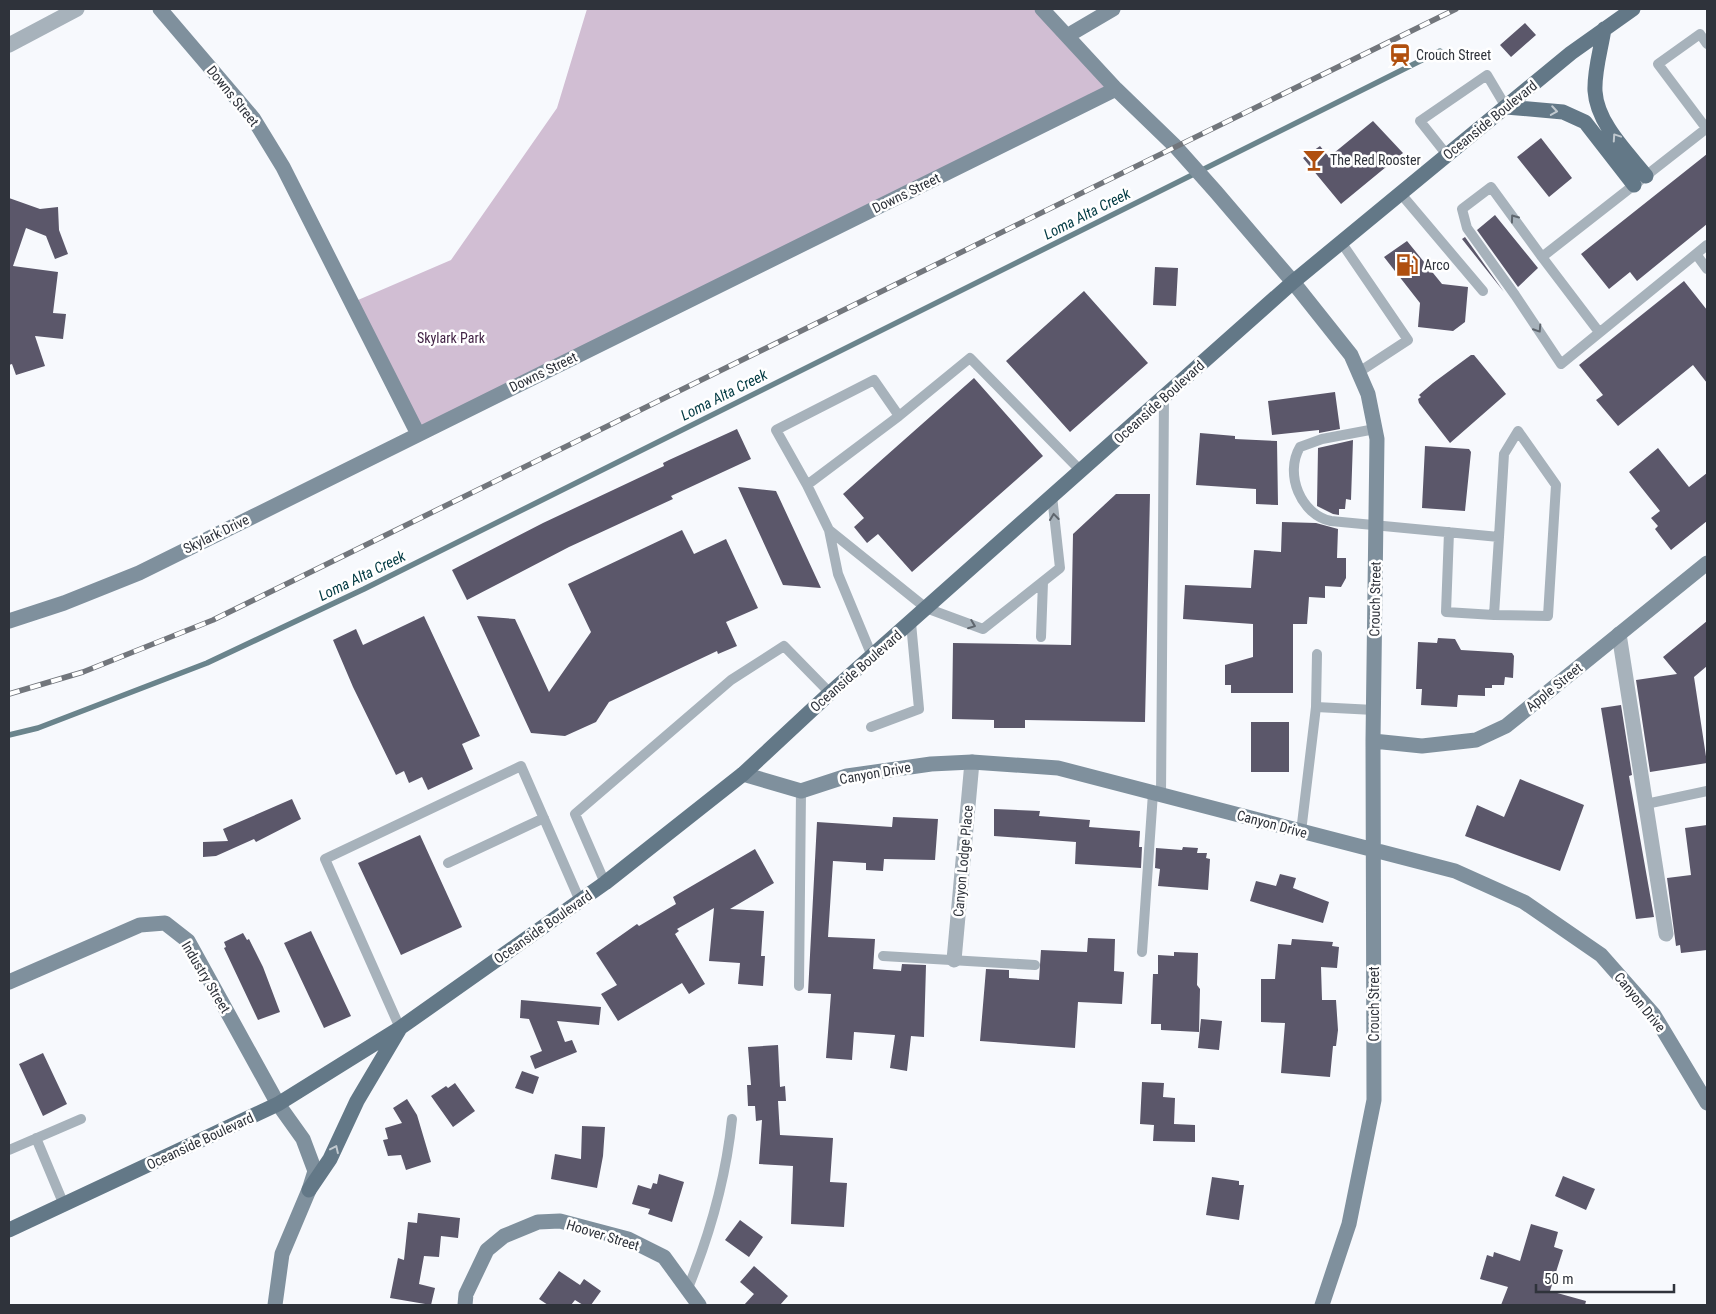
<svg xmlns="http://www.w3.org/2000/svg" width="1716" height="1314" viewBox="0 0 1716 1314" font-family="'Roboto Condensed',sans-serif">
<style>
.green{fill:#d1bed3}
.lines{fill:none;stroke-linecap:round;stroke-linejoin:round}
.stream{stroke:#6a848c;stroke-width:5.5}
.building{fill:#5b576a}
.lane{stroke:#a7b2bb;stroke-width:10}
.street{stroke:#a7b2bb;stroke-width:15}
.secondary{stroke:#7f909d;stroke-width:15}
.primary{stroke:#637887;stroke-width:15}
.rail-casing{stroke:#72767c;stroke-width:5.5}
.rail{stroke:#fff;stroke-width:4;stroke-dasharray:11;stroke-linecap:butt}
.oneway{stroke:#c1c9cf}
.oneway2{stroke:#5f666e}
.labels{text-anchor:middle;stroke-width:5;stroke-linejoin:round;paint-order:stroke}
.poi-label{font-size:14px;fill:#2f333b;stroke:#fff;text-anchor:start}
.street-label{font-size:14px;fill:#2f333b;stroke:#fff}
.park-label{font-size:14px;fill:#432446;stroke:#fff}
.water-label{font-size:15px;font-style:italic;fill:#003942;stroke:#fff}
</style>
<rect width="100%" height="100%" fill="#f7f9fd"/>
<path class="green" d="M 587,9 L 1043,9 L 1116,89 L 418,435 L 351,303 L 451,260 L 557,108 Z"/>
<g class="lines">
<path class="stream" d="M 9,735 L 38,728 L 207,663 L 364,589 L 1440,51"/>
</g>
<path class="building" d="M 1525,23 L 1536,35 L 1511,57 L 1500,45 Z
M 1373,121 L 1403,153 L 1341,204 L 1303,158 L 1320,146 L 1329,157 Z
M 1541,138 L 1572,178 L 1549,197 L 1517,157 Z
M 1707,154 L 1707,224 L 1637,281 L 1630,272 L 1609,289 L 1581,254 Z
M 9,198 L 40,209 L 58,207 L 59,230 L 68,254 L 55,259 L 46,236 L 26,228 L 13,266 L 58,272 L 53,313 L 66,314 L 63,339 L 35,336 L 45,366 L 16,375 L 12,364 L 9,365 Z
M 1495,215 L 1538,268 L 1518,287 L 1477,230 Z
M 1465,237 L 1504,292 L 1462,239 Z
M 1407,241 L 1442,284 L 1468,287 L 1465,322 L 1453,331 L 1418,327 L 1420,303 L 1384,257 Z
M 1155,267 L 1178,268 L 1176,306 L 1153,305 Z
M 1684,281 L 1707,310 L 1707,383 L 1693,365 L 1618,426 L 1596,400 L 1603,395 L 1579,365 Z
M 1084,291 L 1148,363 L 1070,432 L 1006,361 Z
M 1471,355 L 1474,355 L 1506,394 L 1450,443 L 1419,403 L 1418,399 L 1421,397 L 1419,395 L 1433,383 Z
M 974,378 L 1043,456 L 912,572 L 878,534 L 867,543 L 854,527 L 864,518 L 843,494 Z
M 1335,392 L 1340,429 L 1319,433 L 1319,430 L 1272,435 L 1268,401 Z
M 737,429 L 751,459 L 671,496 L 673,499 L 569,547 L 467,600 L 452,570 L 543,523 L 664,466 L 663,463 L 669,460 Z
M 1200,433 L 1235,436 L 1235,439 L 1277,441 L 1278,505 L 1256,504 L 1256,489 L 1196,485 Z
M 1353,440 L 1351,500 L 1346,499 L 1345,509 L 1339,509 L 1339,515 L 1333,514 L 1317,506 L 1318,448 Z
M 1425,446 L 1469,449 L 1471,452 L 1465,511 L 1422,508 Z
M 1658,448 L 1689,487 L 1707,473 L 1707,521 L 1671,550 L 1655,529 L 1658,526 L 1651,518 L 1660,511 L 1629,472 Z
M 738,487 L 776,491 L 821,588 L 783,585 Z
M 1116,494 L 1150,494 L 1145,722 L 1025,720 L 1025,728 L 994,728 L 994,720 L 952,719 L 953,643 L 1071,645 L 1073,534 Z
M 1282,522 L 1316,523 L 1338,529 L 1337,558 L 1346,558 L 1346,578 L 1341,587 L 1325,586 L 1325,598 L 1309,597 L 1307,624 L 1293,624 L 1293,693 L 1231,693 L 1231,685 L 1225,685 L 1225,665 L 1253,657 L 1253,624 L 1183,619 L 1185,585 L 1251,588 L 1254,550 L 1281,552 Z
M 682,530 L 694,554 L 726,539 L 758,608 L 726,622 L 737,646 L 718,654 L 717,651 L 609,702 L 596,722 L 565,736 L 531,733 L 477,616 L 515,619 L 549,692 L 591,632 L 568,584 Z
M 424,616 L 480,736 L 462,744 L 473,769 L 428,790 L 422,777 L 409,783 L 404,771 L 396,775 L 353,687 L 333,640 L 356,629 L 363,645 Z
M 1707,621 L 1707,666 L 1694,677 L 1707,763 L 1650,772 L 1636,680 L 1677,674 L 1663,657 Z
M 1438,638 L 1455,639 L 1461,650 L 1512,653 L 1514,656 L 1513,678 L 1505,677 L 1504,685 L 1492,685 L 1492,688 L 1485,688 L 1485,696 L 1458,695 L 1457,707 L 1421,705 L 1422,689 L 1416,689 L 1418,642 L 1437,643 Z
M 1621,705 L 1632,775 L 1629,776 L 1654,917 L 1636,919 L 1601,708 Z
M 1251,722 L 1289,722 L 1289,772 L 1251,772 Z
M 1520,779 L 1584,805 L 1560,871 L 1465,836 L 1477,805 L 1504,817 Z
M 292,799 L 301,819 L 256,842 L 254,839 L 216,856 L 203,857 L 203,842 L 228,841 L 223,829 Z
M 994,809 L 1040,811 L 1039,816 L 1090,820 L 1089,827 L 1140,831 L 1139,847 L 1142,847 L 1141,868 L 1075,864 L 1076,842 L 994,836 Z
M 893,817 L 938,819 L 935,860 L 884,859 L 883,871 L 866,870 L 866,863 L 833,861 L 828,937 L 875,939 L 873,969 L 901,971 L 902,964 L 926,965 L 924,1037 L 911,1036 L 907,1071 L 890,1068 L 895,1035 L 854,1032 L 852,1060 L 826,1058 L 831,994 L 808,993 L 817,822 L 892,827 Z
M 1707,825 L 1707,950 L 1681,953 L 1680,945 L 1676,946 L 1667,878 L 1691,875 L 1685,828 Z
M 420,835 L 462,927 L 401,955 L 358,863 Z
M 1183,847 L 1198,848 L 1197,853 L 1207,853 L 1206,858 L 1210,859 L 1208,890 L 1158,886 L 1160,869 L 1155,868 L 1156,848 L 1182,850 Z
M 755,849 L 774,883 L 730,909 L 764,911 L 761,956 L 765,956 L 763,986 L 738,984 L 740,963 L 709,961 L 714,908 L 677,929 L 679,931 L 675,934 L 705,984 L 689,994 L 682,983 L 618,1021 L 601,994 L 617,985 L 596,953 L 637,924 L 639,926 L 676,904 L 673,897 Z
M 1280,874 L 1296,878 L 1293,888 L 1329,902 L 1323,923 L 1250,901 L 1256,881 L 1276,886 Z
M 311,931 L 351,1016 L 324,1028 L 284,943 Z
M 243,933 L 247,940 L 249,939 L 263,967 L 280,1012 L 258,1020 L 224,948 L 226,947 L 224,942 Z
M 1088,938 L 1115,939 L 1114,971 L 1124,972 L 1122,1004 L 1078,1002 L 1075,1048 L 980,1041 L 986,969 L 1009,970 L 1009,978 L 1039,980 L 1041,950 L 1087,952 Z
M 1292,939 L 1333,942 L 1332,946 L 1339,947 L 1337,968 L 1321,967 L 1322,1000 L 1336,1000 L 1338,1030 L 1336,1046 L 1333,1046 L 1330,1077 L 1281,1073 L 1285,1023 L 1261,1022 L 1261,979 L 1275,979 L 1278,944 L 1291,945 Z
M 1174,952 L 1198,953 L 1197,985 L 1200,989 L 1199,1032 L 1161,1030 L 1161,1024 L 1151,1024 L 1153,974 L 1158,974 L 1158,955 L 1174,956 Z
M 521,1000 L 601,1007 L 599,1025 L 557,1021 L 565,1042 L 572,1040 L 577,1052 L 535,1069 L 530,1056 L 542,1051 L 529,1019 L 520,1018 Z
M 1201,1019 L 1222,1021 L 1219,1050 L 1198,1048 Z
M 778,1045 L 780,1087 L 785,1086 L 786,1101 L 778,1101 L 780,1135 L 833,1138 L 830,1182 L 847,1183 L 844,1227 L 791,1224 L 793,1166 L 759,1164 L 762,1120 L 756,1121 L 755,1106 L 748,1106 L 747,1085 L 751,1085 L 748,1047 Z
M 43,1053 L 67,1104 L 43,1116 L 19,1064 Z
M 522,1071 L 539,1077 L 533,1094 L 515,1088 Z
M 1142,1082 L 1164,1083 L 1163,1097 L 1175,1098 L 1174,1124 L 1195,1125 L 1195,1142 L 1153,1141 L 1154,1125 L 1140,1124 Z
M 455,1083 L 475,1111 L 453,1127 L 431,1096 L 446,1086 L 448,1088 Z
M 407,1099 L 417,1115 L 431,1162 L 406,1170 L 401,1155 L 388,1156 L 383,1140 L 388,1139 L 385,1128 L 402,1123 L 393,1108 Z
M 582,1126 L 605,1127 L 603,1156 L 597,1188 L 551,1179 L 555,1154 L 581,1159 Z
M 659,1174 L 684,1182 L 672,1222 L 648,1214 L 650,1209 L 632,1204 L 638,1185 L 651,1189 L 653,1183 L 657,1184 Z
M 1563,1176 L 1595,1189 L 1586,1210 L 1555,1196 Z
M 1212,1177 L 1239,1181 L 1239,1185 L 1244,1185 L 1239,1220 L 1206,1215 Z
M 418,1213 L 460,1218 L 458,1238 L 441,1236 L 439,1257 L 424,1256 L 419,1284 L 435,1288 L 431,1305 L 390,1298 L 398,1258 L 404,1260 L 408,1222 L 417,1223 Z
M 740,1220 L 763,1237 L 749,1257 L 725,1240 Z
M 1531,1224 L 1558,1232 L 1554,1247 L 1563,1250 L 1550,1291 L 1586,1301 L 1585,1305 L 1501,1305 L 1508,1287 L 1480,1279 L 1487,1255 L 1493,1257 L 1494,1252 L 1520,1261 Z
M 754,1266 L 788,1296 L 780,1305 L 744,1305 L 754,1294 L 740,1282 Z
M 559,1271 L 580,1285 L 584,1279 L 601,1291 L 591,1305 L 583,1305 L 575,1300 L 571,1305 L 548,1305 L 539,1299 Z"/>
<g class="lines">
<path class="lane" d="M 1706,128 L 1658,64 L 1700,34 L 1707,44
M 1447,155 L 1420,121 L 1487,75 L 1506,107
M 1401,194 L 1483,291
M 1341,242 L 1408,340 L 1359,372
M 1696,254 L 1707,269
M 1542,257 L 1491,187 L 1462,209 L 1467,228 L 1515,295 L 1561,364 L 1707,245
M 1599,332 L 1542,257 L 1707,128
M 1375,429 L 1322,439 L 1300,447 C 1284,474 1301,515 1331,521 L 1499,537 L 1494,615 L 1548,616 L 1556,485 L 1518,431 L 1504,454 L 1499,537
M 807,485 L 776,430 L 874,380 L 899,416
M 829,530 L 926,608 L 983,629 L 1060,568 L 1052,496
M 1449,532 L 1446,612 L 1494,615
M 1041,637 L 1043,582
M 872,656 L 838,574 L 829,530 L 807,485 L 899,416 L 970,358 L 1081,471
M 1316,707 L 1317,654
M 871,727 L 919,709 L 911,623
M 1161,795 L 1164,397
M 1646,804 L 1707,791
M 1301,832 L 1316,707 L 1374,710
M 448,863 L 544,818
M 605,883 L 575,814 L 731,680 L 784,646 L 830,693
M 1142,952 L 1153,793
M 883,956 L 1035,965
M 799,986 L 801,791
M 400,1028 L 325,859 L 521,766 L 580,901
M 36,1138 L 64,1205
M 9,1150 L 81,1119
M 688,1288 C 710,1234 726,1178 732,1119"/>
<path class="street" d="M 9,45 L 77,9
M 1619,634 L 1666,934
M 954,960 L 972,762"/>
<path class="secondary" d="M 160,9 L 253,118 L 283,167 L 418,434
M 1042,9 L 1116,89 L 1175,146 L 1216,192 L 1293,282 L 1351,355 L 1368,394 L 1377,439 L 1373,741 L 1374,1100 L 1349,1224 L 1322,1305
M 1067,36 L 1113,9
M 9,621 L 64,603 L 139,573 L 1116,89
M 1373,741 L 1422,746 L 1476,740 L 1506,726 L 1707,563
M 743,774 L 801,791 L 847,776 L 931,764 L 972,762 L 1058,768 L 1455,871 L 1524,902 L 1601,955 L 1654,1015 L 1707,1103
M 9,982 L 140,925 L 165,923 L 188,941 L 278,1104 L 303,1139 L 315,1171 L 309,1190 L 282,1254 L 275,1305
M 465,1305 L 466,1294 L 487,1250 L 504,1236 L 538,1222 L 560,1221 L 628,1239 L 664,1257 L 699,1305"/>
<path class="primary" d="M 1604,29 C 1601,49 1594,71 1595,91 C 1597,123 1626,151 1646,176
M 1506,107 L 1563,112 L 1585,122 L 1634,185
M 309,1190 L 330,1159 L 357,1101 L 399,1030
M 9,1230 L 278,1104 L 400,1028 L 605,883 L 743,774 L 830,693 L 1293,282 L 1571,53 L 1633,9"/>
<defs>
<path id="rail" d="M 9,694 L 83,672 L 213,620 L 1456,9"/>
</defs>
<use href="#rail" class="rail-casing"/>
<use href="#rail" class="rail"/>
</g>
<defs><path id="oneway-chevron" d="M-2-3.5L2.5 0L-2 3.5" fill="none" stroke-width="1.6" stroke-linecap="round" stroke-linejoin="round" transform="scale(1.25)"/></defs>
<g class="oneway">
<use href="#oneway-chevron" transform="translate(1554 111) rotate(9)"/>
<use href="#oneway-chevron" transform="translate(1616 137) rotate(-124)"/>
<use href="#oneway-chevron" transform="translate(335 1149) rotate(-65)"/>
</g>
<g class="oneway2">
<use href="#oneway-chevron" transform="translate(1514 218) rotate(-126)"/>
<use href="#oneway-chevron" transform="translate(1538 329) rotate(57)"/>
<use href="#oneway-chevron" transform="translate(1054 517) rotate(-97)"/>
<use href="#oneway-chevron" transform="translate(972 625) rotate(21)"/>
</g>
<defs>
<symbol id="station-bare" viewBox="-9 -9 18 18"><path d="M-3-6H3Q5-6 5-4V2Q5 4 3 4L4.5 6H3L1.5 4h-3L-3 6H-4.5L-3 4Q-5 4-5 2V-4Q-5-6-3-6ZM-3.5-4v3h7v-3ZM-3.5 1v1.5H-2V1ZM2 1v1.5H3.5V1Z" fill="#b04f0e" stroke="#fff" stroke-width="2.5" paint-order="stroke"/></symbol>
<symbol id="bar-bare" viewBox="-9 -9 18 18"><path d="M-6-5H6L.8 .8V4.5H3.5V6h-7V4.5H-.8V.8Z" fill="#b04f0e" stroke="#fff" stroke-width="2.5" paint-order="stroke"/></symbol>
<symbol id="fuel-bare" viewBox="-9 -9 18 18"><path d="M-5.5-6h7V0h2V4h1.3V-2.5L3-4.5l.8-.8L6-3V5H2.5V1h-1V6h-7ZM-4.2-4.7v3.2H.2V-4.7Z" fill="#b04f0e" stroke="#fff" stroke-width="2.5" paint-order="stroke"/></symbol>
</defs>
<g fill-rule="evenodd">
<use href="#station-bare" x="1384" y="39" width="32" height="32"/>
<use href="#bar-bare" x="1298" y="144" width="32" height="32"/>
<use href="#fuel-bare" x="1391" y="249" width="32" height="32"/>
</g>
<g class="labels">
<g class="poi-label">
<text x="1416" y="60">Crouch Street</text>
<text x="1330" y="165">The Red Rooster</text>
<text x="1424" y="270">Arco</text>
</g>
<g class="street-label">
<text transform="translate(233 96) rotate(51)" y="5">Downs Street</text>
<text transform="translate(1490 120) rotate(-39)" y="5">Oceanside Boulevard</text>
<text transform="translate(906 193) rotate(-26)" y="5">Downs Street</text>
<text transform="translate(543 372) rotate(-26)" y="5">Downs Street</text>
<text transform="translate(1159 402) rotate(-42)" y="5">Oceanside Boulevard</text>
<text transform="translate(216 534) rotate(-26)" y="5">Skylark Drive</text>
<text transform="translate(1375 599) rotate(-89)" y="5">Crouch Street</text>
<text transform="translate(856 671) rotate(-41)" y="5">Oceanside Boulevard</text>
<text transform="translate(1554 687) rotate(-39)" y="5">Apple Street</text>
<text transform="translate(875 773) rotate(-10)" y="5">Canyon Drive</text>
<text transform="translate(1272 824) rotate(15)" y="5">Canyon Drive</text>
<text transform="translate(963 861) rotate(-85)" y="5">Canyon Lodge Place</text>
<text transform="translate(543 927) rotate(-35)" y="5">Oceanside Boulevard</text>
<text transform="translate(206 977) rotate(59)" y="5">Industry Street</text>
<text transform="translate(1640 1002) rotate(51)" y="5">Canyon Drive</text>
<text transform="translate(1374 1004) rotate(-90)" y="5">Crouch Street</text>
<text transform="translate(200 1141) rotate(-25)" y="5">Oceanside Boulevard</text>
<text transform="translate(603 1235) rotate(17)" y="5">Hoover Street</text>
</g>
<g class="park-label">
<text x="451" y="343">Skylark Park</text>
</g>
<g class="water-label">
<text transform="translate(1087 214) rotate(-27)" y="5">Loma Alta Creek</text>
<text transform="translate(724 395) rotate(-27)" y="5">Loma Alta Creek</text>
<text transform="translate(362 576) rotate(-26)" y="5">Loma Alta Creek</text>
</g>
</g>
<rect width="1716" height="1314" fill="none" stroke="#2f333b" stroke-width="20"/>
<path d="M1536 1284v8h138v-8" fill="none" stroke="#2f333b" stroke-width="2.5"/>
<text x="1544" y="1284" font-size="15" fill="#2f333b" stroke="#ffffff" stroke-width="4" paint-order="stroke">50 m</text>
</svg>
